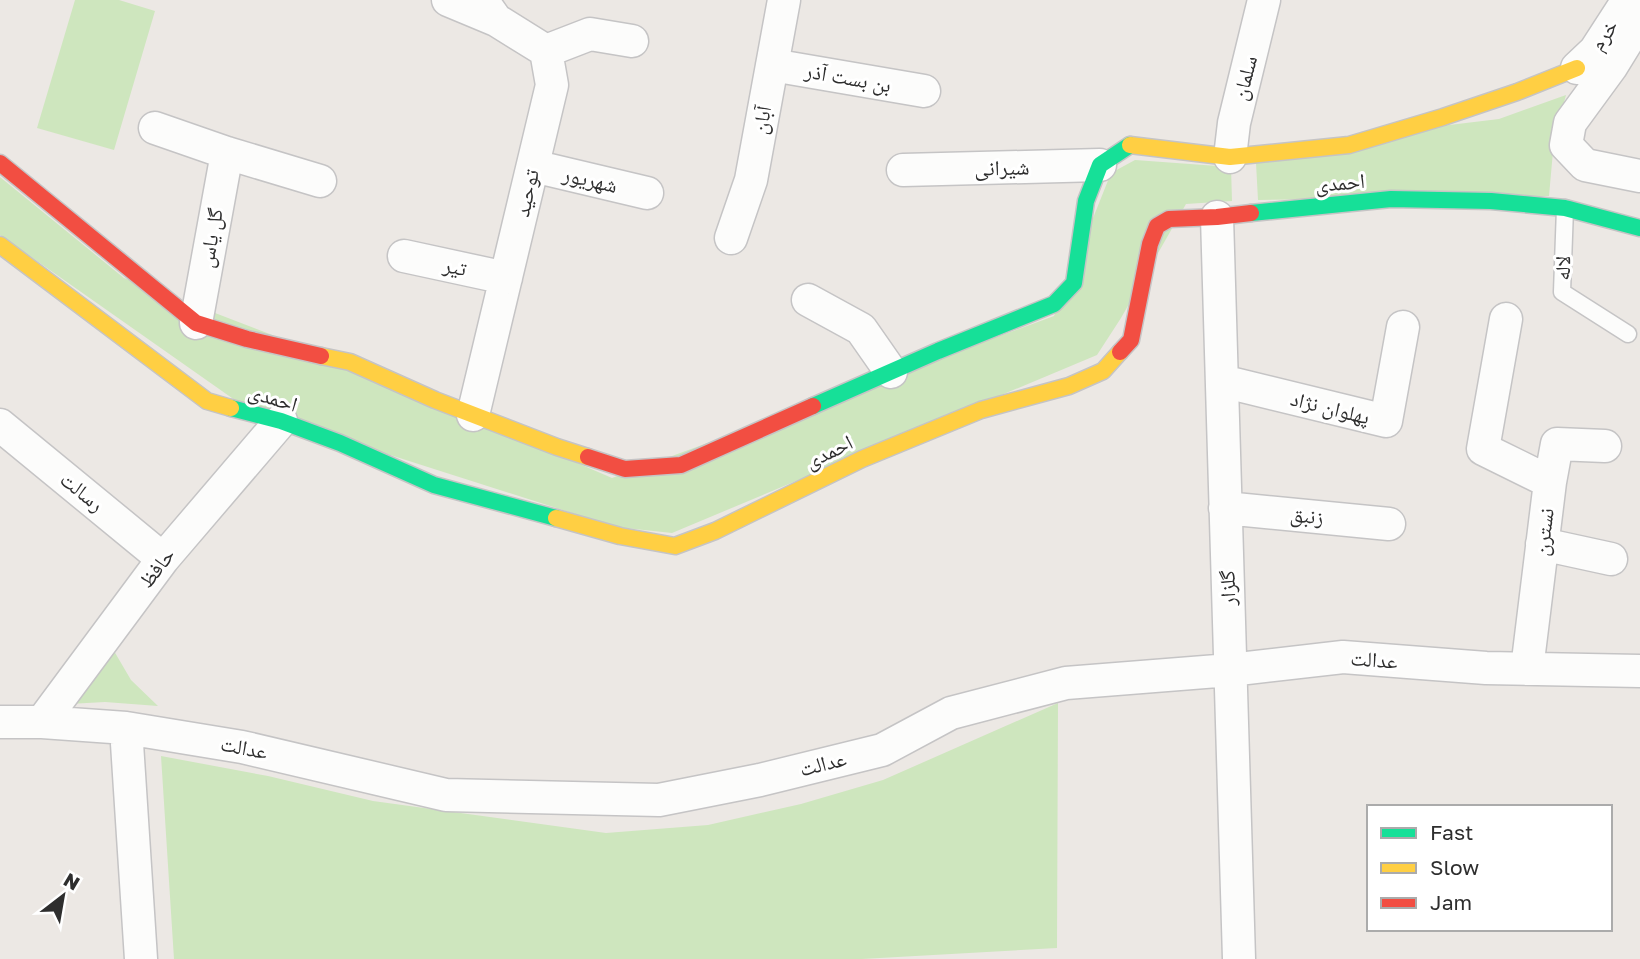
<svg xmlns="http://www.w3.org/2000/svg" width="1640" height="959" viewBox="0 0 1640 959" font-family="'Golos Text','Noto Naskh Arabic',sans-serif">
<style>
.green{fill:#cee6be}
.lines{fill:none;stroke-linecap:round;stroke-linejoin:round}
.lane-casing{stroke:#c5c4c5;stroke-width:19}
.street-casing{stroke:#c5c4c5;stroke-width:35}
.fast-casing{stroke:#c5c4c5;stroke-width:19}
.slow-casing{stroke:#c5c4c5;stroke-width:19}
.jam-casing{stroke:#c5c4c5;stroke-width:19}
.lane{stroke:#fcfcfb;stroke-width:16}
.street{stroke:#fcfcfb;stroke-width:32}
.fast{stroke:#16e098;stroke-width:16}
.slow{stroke:#ffcf43;stroke-width:16}
.jam{stroke:#f24e42;stroke-width:16}
.labels{text-anchor:middle;stroke-width:6;stroke-linejoin:round;paint-order:stroke}
.street-label{font-size:21px;fill:#2e2e2e;stroke:#fff}
</style>
<rect width="100%" height="100%" fill="#ece8e4"/>
<path class="green" d="M 75,0 L 119,0 L 155,11 L 114,150 L 37,128 Z
M 1566,95 L 1554,140 L 1549,196 L 1258,200 L 1256,163 L 1441,126 L 1499,119 Z
M 1135,160 L 1231,167 L 1232,201 L 1186,204 L 1121,318 L 1097,355 L 672,533 L 616,527 L 249,410 L 0,235 L 0,177 L 124,278 L 348,364 L 612,478 L 1054,316 L 1111,173 Z
M 114,651 L 131,680 L 158,706 L 105,702 L 69,704 Z
M 1058,703 L 1057,948 L 862,959 L 174,959 L 161,756 L 268,776 L 373,801 L 606,833 L 708,825 L 801,804 L 883,780 Z"/>
<g class="lines">
<defs>
<path id="lane" d="M 1565,208 L 1562,292 L 1628,334"/>
<path id="street" d="M 448,0 L 496,20
M 1640,20 L 1611,67 L 1570,123 L 1566,145 L 1585,165 L 1640,176
M 546,51 L 590,34 L 632,41
M 772,65 L 924,91
M 1577,68 L 1595,51 L 1628,0
M 155,128 L 227,153 L 320,181
M 1230,157 L 1234,123 L 1264,0
M 533,166 L 647,193
M 903,170 L 1100,165
M 1217,217 L 1239,959
M 731,238 L 751,180 L 784,0
M 404,256 L 506,278
M 808,300 L 861,329 L 891,372
M 1506,319 L 1483,449 L 1550,482
M 196,323 L 227,153
M 1222,381 L 1386,421 L 1403,327
M 473,415 L 552,85 L 546,51 L 496,20 L 482,0
M 0,425 L 163,559
M 1225,508 L 1389,524
M 1542,544 L 1611,559
M 1527,669 L 1550,482 L 1557,444 L 1605,446
M 0,722 L 42,722 L 126,728 L 242,747 L 446,795 L 659,800 L 760,780 L 882,750 L 951,713 L 1066,683 L 1230,670 L 1343,657 L 1486,668 L 1640,671
M 42,722 L 163,559 L 281,421
M 126,728 L 141,959"/>
<path id="fast" d="M 1251,213 L 1391,199 L 1491,201 L 1565,208 L 1640,228
M 813,406 L 938,351 L 1054,304 L 1074,283 L 1086,201 L 1100,165 L 1130,145
M 231,408 L 281,421 L 340,443 L 434,485 L 556,518"/>
<path id="slow" d="M 1130,145 L 1230,157 L 1349,145 L 1443,117 L 1517,92 L 1577,68
M 0,245 L 207,401 L 231,408
M 321,356 L 350,362 L 435,400 L 557,447 L 588,457
M 556,518 L 620,536 L 675,546 L 715,531 L 862,459 L 981,410 L 1069,386 L 1103,371 L 1120,352"/>
<path id="jam" d="M 0,163 L 196,323 L 247,339 L 321,356
M 1120,352 L 1131,340 L 1150,244 L 1157,226 L 1169,219 L 1217,217 L 1251,213
M 588,457 L 625,469 L 681,465 L 813,406"/>
</defs>
<use href="#lane" class="lane-casing"/>
<use href="#street" class="street-casing"/>
<use href="#fast" class="fast-casing"/>
<use href="#slow" class="slow-casing"/>
<use href="#jam" class="jam-casing"/>
<use href="#lane" class="lane"/>
<use href="#street" class="street"/>
<use href="#fast" class="fast"/>
<use href="#slow" class="slow"/>
<use href="#jam" class="jam"/>
</g>
<g class="labels">
<g class="street-label">
<text transform="translate(1604 35) rotate(-55)" y="7">خرم</text>
<text transform="translate(848 78) rotate(10)" y="7">بن بست آذر</text>
<text transform="translate(1245 78) rotate(-76)" y="7">سلمان</text>
<text transform="translate(762 120) rotate(-80)" y="7">آبان</text>
<text transform="translate(1002 168) rotate(-1)" y="7">شیرانی</text>
<text transform="translate(590 180) rotate(13)" y="7">شهریور</text>
<text transform="translate(1340 183) rotate(-5)" y="7">احمدی</text>
<text transform="translate(527 193) rotate(-77)" y="7">توحید</text>
<text transform="translate(211 238) rotate(-80)" y="7">گل یاس</text>
<text transform="translate(455 267) rotate(12)" y="7">تیر</text>
<text transform="translate(1563 268) rotate(-88)" y="7">لاله</text>
<text transform="translate(273 398) rotate(17)" y="7">احمدی</text>
<text transform="translate(1330 408) rotate(14)" y="7">پهلوان نژاد</text>
<text transform="translate(829 452) rotate(-26)" y="7">احمدی</text>
<text transform="translate(82 492) rotate(39)" y="7">رسالت</text>
<text transform="translate(1307 516) rotate(6)" y="7">زنبق</text>
<text transform="translate(1544 532) rotate(-83)" y="7">نسترن</text>
<text transform="translate(157 568) rotate(-52)" y="7">حافظ</text>
<text transform="translate(1228 588) rotate(-92)" y="7">گلزار</text>
<text transform="translate(1374 660) rotate(4)" y="7">عدالت</text>
<text transform="translate(244 748) rotate(11)" y="7">عدالت</text>
<text transform="translate(823 764) rotate(-14)" y="7">عدالت</text>
</g>
</g>
<rect x="1367" y="805" width="245" height="126" fill="#ffffff" stroke="#ababab" stroke-width="2"/>
<rect x="1381" y="828" width="35" height="10" fill="#16e098" stroke="#ababab" stroke-width="2"/>
<text x="1430" y="840" font-size="21" fill="#2e2e2e">Fast</text>
<rect x="1381" y="863" width="35" height="10" fill="#ffcf43" stroke="#ababab" stroke-width="2"/>
<text x="1430" y="875" font-size="21" fill="#2e2e2e">Slow</text>
<rect x="1381" y="898" width="35" height="10" fill="#f24e42" stroke="#ababab" stroke-width="2"/>
<text x="1430" y="910" font-size="21" fill="#2e2e2e">Jam</text>
<g transform="translate(63 896) rotate(31)" stroke="#ffffff" stroke-width="5" paint-order="stroke">
<path d="M0-5L12 26L0 18L-12 26Z" fill="#2e2e2e"/>
<text y="-10" font-size="19" font-weight="bold" text-anchor="middle" fill="#2e2e2e">N</text>
</g>
</svg>
